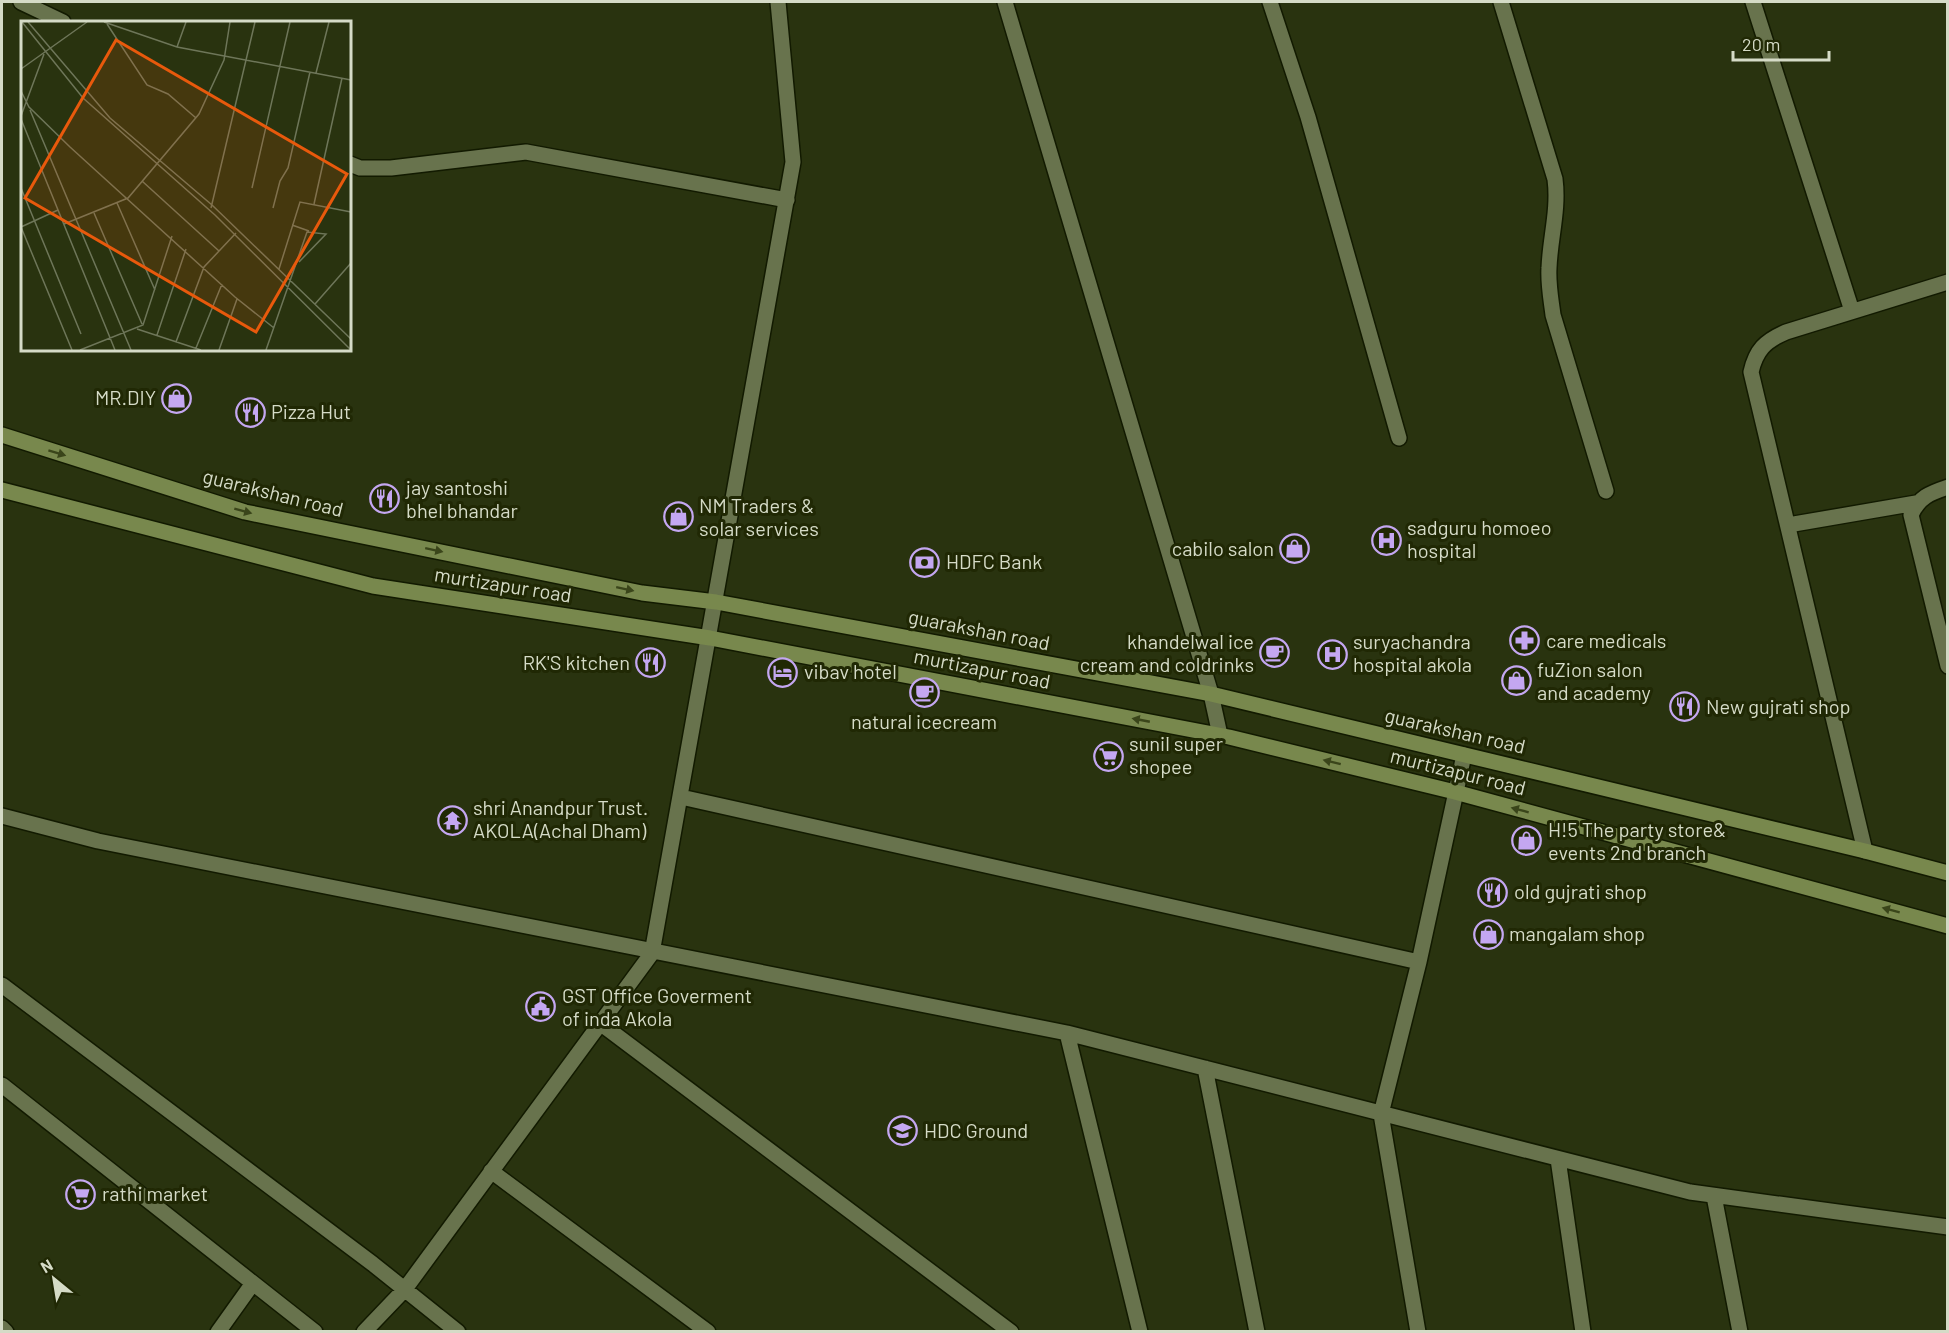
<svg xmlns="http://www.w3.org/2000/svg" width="1949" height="1333" viewBox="0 0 1949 1333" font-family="Barlow,sans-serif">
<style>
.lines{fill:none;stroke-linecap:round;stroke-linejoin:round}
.street-casing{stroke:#121a00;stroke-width:18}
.secondary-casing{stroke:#121a00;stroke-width:18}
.street{stroke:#68734d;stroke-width:15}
.secondary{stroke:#78884d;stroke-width:15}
.oneway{fill:#3a451a}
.labels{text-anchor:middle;stroke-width:6;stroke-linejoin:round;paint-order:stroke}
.poi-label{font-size:20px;fill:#d5dbc7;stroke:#202804;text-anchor:start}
.street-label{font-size:20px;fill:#d5dbc7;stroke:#202804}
.inset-road{fill:none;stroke:#6e7659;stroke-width:1.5}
.view{fill:#e8590c;fill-opacity:0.15;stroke:#e8590c;stroke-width:3}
.inset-edge{fill:none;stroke:#d5dbc7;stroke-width:3}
</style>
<rect width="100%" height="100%" fill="#29330f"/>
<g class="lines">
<defs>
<path id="street" d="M 21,2 L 63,22
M 1005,2 L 1211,694 L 1220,735
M 1270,2 L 1308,117 L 1399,438
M 1501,2 L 1555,179 C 1559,210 1550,238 1549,268 C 1548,284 1551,299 1553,315 L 1606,491
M 1753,2 L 1852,311
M 350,164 L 360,168 L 391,168 L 526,152 L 787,200
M 1948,487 C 1930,493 1919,497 1911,515 L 1948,666
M 1788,525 L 1916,503
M 681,797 L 1419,962
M 2,816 L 98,841 L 1067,1033 L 1690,1192 L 1948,1227
M 1865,851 L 1751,372 C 1756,350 1765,341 1786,332 L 1948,282
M 2,985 L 373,1264 L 458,1332
M 600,1023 L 1011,1332
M 1067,1033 L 1140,1332
M 1205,1068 L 1257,1332
M 2,1085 L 315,1332
M 1558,1159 L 1583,1332
M 491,1171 L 708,1332
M 1714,1196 L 1740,1332
M 2,1328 L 6,1332
M 218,1332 L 253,1283
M 364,1332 L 405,1289 L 652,953 L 793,162 L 778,2
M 1418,1332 L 1381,1114 L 1419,962 L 1464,755"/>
<path id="secondary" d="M 2,435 L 245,512 L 642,593 L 716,602 L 1211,694 L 1865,851 L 1948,873
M 2,490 L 373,586 L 710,638 L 1229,737 L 1455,792 L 1948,926"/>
</defs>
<use href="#street" class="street-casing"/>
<use href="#secondary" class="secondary-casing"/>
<use href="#street" class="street"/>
<use href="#secondary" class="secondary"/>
</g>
<defs><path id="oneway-solid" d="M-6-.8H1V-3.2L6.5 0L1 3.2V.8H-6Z" transform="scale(1.5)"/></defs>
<g class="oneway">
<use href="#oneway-solid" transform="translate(57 453) rotate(17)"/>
<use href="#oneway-solid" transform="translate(243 511) rotate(15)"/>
<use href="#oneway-solid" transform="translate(434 550) rotate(12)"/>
<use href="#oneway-solid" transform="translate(625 589) rotate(12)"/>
<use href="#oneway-solid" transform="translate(1141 720) rotate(-169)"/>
<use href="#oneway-solid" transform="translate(1332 762) rotate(-166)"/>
<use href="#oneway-solid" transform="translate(1520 810) rotate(-165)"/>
<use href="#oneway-solid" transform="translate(1891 910) rotate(-165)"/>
</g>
<defs>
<symbol id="shop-ring" viewBox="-11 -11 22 22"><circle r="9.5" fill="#202804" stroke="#c4a7f1" stroke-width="1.5"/><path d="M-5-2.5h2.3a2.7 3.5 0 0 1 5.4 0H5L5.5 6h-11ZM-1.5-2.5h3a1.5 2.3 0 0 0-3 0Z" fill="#c4a7f1"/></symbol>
<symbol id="restaurant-ring" viewBox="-11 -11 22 22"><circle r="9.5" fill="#202804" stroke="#c4a7f1" stroke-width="1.5"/><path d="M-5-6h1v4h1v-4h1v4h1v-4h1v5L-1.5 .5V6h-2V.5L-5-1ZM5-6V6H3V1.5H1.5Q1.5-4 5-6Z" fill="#c4a7f1"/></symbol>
<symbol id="hospital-ring" viewBox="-11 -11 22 22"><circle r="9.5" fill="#202804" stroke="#c4a7f1" stroke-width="1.5"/><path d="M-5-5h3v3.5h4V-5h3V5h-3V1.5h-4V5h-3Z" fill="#c4a7f1"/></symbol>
<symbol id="bank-ring" viewBox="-11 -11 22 22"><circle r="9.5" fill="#202804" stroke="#c4a7f1" stroke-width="1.5"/><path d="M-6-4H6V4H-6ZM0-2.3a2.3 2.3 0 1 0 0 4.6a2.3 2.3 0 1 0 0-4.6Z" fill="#c4a7f1"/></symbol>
<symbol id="pharmacy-ring" viewBox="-11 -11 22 22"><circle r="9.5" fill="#202804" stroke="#c4a7f1" stroke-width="1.5"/><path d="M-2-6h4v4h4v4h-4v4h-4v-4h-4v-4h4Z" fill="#c4a7f1"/></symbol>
<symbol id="cafe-ring" viewBox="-11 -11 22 22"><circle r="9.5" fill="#202804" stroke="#c4a7f1" stroke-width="1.5"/><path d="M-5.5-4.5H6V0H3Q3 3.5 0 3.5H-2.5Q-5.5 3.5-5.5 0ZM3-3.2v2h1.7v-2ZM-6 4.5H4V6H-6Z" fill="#c4a7f1"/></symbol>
<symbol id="hotel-ring" viewBox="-11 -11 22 22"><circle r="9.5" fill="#202804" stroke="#c4a7f1" stroke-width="1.5"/><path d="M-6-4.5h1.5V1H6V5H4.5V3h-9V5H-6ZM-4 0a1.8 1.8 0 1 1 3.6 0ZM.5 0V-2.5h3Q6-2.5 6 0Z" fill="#c4a7f1"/></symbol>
<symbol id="supermarket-ring" viewBox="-11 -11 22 22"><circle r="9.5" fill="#202804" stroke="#c4a7f1" stroke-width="1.5"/><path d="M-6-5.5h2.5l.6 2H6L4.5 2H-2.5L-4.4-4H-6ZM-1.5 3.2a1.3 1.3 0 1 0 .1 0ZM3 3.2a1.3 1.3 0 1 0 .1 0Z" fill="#c4a7f1"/></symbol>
<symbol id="temple-ring" viewBox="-11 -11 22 22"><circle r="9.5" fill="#202804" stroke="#c4a7f1" stroke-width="1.5"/><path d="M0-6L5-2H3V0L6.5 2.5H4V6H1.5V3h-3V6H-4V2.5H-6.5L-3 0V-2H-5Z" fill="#c4a7f1"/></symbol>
<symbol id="civic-ring" viewBox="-11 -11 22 22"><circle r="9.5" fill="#202804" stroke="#c4a7f1" stroke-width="1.5"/><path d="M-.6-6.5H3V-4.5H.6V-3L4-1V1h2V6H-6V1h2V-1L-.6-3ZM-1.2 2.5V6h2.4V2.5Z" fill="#c4a7f1"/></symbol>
<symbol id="school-ring" viewBox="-11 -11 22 22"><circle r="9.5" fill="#202804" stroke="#c4a7f1" stroke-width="1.5"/><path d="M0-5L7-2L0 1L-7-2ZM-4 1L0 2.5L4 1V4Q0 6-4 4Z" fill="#c4a7f1"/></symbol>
</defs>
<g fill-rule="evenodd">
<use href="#shop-ring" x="160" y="382" width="33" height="33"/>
<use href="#restaurant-ring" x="234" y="396" width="33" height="33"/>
<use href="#restaurant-ring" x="368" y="482" width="33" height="33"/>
<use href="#shop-ring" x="662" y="500" width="33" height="33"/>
<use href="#hospital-ring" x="1370" y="524" width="33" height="33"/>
<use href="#shop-ring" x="1278" y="532" width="33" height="33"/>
<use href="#bank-ring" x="908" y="546" width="33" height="33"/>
<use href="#pharmacy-ring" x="1508" y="624" width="33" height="33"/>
<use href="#cafe-ring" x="1258" y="636" width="33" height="33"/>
<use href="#hospital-ring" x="1316" y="638" width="33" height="33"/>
<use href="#restaurant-ring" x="634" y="646" width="33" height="33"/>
<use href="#hotel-ring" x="766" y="656" width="33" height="33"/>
<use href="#shop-ring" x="1500" y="664" width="33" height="33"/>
<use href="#cafe-ring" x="908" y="676" width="33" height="33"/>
<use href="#restaurant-ring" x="1668" y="690" width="33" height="33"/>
<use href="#supermarket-ring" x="1092" y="740" width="33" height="33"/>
<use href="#temple-ring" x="436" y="804" width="33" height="33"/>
<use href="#shop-ring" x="1510" y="824" width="33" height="33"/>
<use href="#restaurant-ring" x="1476" y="876" width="33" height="33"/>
<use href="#shop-ring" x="1472" y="918" width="33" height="33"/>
<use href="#civic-ring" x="524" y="990" width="33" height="33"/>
<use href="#school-ring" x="886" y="1114" width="33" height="33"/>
<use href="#supermarket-ring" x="64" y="1178" width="33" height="33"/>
</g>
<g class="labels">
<g class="poi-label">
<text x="156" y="405" text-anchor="end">MR.DIY</text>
<text x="271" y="419">Pizza Hut</text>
<text x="406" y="495">jay santoshi<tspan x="406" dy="23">bhel bhandar</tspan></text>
<text x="699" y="513">NM Traders &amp;<tspan x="699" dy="23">solar services</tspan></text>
<text x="1407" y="535">sadguru homoeo<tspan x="1407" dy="23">hospital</tspan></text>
<text x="1274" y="556" text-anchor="end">cabilo salon</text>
<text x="946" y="569">HDFC Bank</text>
<text x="1546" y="648">care medicals</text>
<text x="1254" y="649" text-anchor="end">khandelwal ice<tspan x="1254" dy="23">cream and coldrinks</tspan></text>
<text x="1353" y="649">suryachandra<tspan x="1353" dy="23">hospital akola</tspan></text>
<text x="630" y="670" text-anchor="end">RK'S kitchen</text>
<text x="1537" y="677">fuZion salon<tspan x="1537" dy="23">and academy</tspan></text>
<text x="804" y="679">vibav hotel</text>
<text x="1706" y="714">New gujrati shop</text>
<text x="924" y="729" text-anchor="middle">natural icecream</text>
<text x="1129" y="751">sunil super<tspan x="1129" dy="23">shopee</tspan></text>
<text x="473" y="815">shri Anandpur Trust.<tspan x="473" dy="23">AKOLA(Achal Dham)</tspan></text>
<text x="1548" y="837">H!5 The party store&amp;<tspan x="1548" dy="23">events 2nd branch</tspan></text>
<text x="1514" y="899">old gujrati shop</text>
<text x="1509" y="941">mangalam shop</text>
<text x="562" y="1003">GST Office Goverment<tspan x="562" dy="23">of inda Akola</tspan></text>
<text x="924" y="1138">HDC Ground</text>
<text x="102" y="1201">rathi market</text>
</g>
<g class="street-label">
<text transform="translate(273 493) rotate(14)" y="7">guarakshan road</text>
<text transform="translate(503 585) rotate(9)" y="7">murtizapur road</text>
<text transform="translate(979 630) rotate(11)" y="7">guarakshan road</text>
<text transform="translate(982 669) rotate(11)" y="7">murtizapur road</text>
<text transform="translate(1455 731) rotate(13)" y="7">guarakshan road</text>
<text transform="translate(1458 772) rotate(14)" y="7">murtizapur road</text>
</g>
</g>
<g transform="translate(21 21)">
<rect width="330" height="330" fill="#29330f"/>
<path class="inset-road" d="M 1,1 L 62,77 L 194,194 L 330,329M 7,1 L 89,97 L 191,184 L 330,318M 83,1 L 156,26 L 330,59M 86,3 L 126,64 L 147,73 L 175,97M 156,26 L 165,1M 0,48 L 66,1M 295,52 L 308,1M 0,70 L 8,86 L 49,126 L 214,276 L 253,307M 9,89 L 110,329M 0,95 L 23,33M 0,98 L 94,329M 121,160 L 198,230M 0,167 L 60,313M 231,167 L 269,1M 96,182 L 134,269M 293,183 L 321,57M 190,187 L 234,1M 252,187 L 259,160 L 267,147 L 289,51M 73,192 L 121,303M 43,203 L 107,177 L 178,93 L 203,39 L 209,1M 271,204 L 288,210M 0,206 L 51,329M 0,206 L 37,189M 258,248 L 279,181 L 330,191M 294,283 L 330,242M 116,308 L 180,329M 136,314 L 165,228M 155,321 L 183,246 L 215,212M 175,327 L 201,263M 59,329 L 122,304 L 151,215M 198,329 L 216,278M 245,329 L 286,211 L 305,213 L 278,241"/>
<path class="view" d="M 95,19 L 326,153 L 235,311 L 4,177 Z"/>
<rect width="330" height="330" class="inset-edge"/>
</g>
<rect width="1949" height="1333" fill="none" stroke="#d5dbc7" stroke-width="6"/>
<g transform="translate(54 1279) rotate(330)" stroke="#202804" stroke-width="4.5" paint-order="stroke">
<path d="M0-4.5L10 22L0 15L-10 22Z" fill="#d5dbc7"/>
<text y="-9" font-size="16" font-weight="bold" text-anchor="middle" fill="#d5dbc7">N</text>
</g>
<path d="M1733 51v9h96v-9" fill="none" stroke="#d5dbc7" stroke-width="3"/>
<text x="1742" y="51" font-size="18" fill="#d5dbc7" stroke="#202804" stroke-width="4.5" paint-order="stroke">20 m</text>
</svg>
